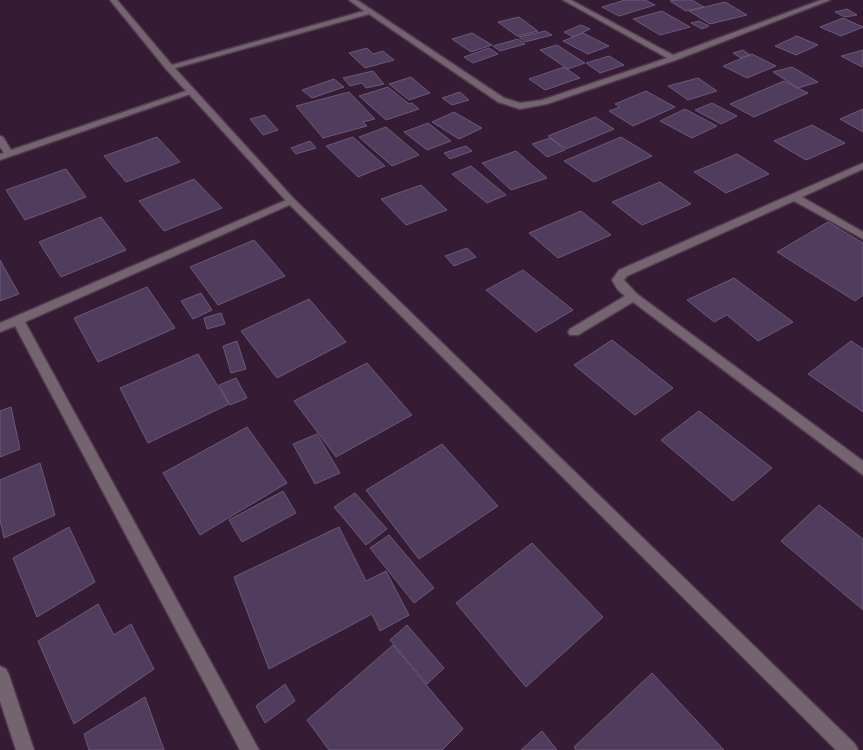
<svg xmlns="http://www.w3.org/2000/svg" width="863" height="750" viewBox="0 0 863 750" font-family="Inter,sans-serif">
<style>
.building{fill:#503d5d;stroke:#6c597a}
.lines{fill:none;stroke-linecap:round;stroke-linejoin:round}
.minor-casing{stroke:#51384e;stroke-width:3}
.tertiary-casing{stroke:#51384e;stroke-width:3}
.minor{fill:#736470;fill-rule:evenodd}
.tertiary{fill:#736470;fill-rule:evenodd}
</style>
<rect width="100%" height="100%" fill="#351b33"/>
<path class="building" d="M 625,0 L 645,0 L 655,5 L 619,16 L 602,7 Z
M 676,0 L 692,0 L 704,7 L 686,11 L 670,1 Z
M 725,2 L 747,15 L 710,24 L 689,11 Z
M 847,9 L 857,15 L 845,17 L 835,12 Z
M 662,11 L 690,27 L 660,35 L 633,19 Z
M 519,17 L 538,31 L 517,36 L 498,22 Z
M 843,18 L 863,27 L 841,36 L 820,27 Z
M 699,21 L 709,26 L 702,29 L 691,23 Z
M 581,25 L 590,29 L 573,37 L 564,32 Z
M 545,31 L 552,35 L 525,42 L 519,37 Z
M 472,33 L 492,45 L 471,52 L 452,39 Z
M 583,33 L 609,46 L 588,54 L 563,41 Z
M 797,36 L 818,45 L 796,55 L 775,46 Z
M 518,39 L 525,44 L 500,51 L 493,46 Z
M 557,45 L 585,63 L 568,69 L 540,50 Z
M 367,48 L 373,54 L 383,51 L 394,60 L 365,68 L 349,53 Z
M 489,48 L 498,54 L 473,63 L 464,57 Z
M 743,50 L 750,55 L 741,58 L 733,53 Z
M 863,50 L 862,67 L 841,56 Z
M 752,54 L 776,66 L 747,78 L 723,66 Z
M 609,56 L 624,65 L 600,73 L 586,63 Z
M 564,67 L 580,78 L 545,90 L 529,79 Z
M 792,67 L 818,82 L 798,88 L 773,72 Z
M 373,71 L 384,84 L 366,88 L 362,83 L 350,86 L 343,78 Z
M 411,77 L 430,93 L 409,100 L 389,84 Z
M 698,78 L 717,91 L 688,100 L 668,86 Z
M 334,79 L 344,87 L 312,98 L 302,90 Z
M 784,81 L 808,93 L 754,117 L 730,104 Z
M 388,87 L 409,104 L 412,103 L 419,109 L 386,120 L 359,96 Z
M 646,91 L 675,107 L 633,126 L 609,111 L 620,107 L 615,104 Z
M 349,92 L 375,119 L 363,122 L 367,126 L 323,138 L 296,106 Z
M 460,92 L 469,100 L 452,105 L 442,98 Z
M 712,103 L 737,116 L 721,124 L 695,110 Z
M 685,109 L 717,126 L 692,138 L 660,121 Z
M 863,109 L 863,132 L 840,119 Z
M 454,112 L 482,128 L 459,139 L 432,122 Z
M 265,115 L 278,130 L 263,135 L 250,119 Z
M 595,117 L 614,129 L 566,149 L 548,136 Z
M 428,123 L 451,141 L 427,150 L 404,132 Z
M 812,125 L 845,143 L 806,160 L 774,141 Z
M 386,127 L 419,155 L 392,166 L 359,137 Z
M 157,137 L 180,162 L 126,182 L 104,156 Z
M 353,137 L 385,166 L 358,177 L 326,146 Z
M 621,137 L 652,156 L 594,182 L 564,161 Z
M 550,138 L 565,150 L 547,157 L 532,144 Z
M 310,141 L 316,148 L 296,154 L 291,148 Z
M 466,146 L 472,151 L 450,159 L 444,153 Z
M 516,151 L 547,178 L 511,190 L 482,163 Z
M 737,154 L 769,174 L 726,193 L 694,172 Z
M 471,166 L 506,195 L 487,203 L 452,174 Z
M 66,169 L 86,197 L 25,220 L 6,190 Z
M 194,179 L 222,208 L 164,231 L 139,201 Z
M 660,182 L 691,204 L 642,225 L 612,202 Z
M 421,185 L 447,210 L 406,225 L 381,199 Z
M 581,211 L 611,235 L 558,258 L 529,233 Z
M 101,217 L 126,250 L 61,277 L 39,242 Z
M 828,222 L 863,243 L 863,295 L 855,301 L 777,252 Z
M 254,240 L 285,276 L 218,305 L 190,267 Z
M 467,248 L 476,257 L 454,266 L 445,256 Z
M 0,260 L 19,294 L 0,301 Z
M 523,270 L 573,310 L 536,332 L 486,290 Z
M 734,278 L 793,322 L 758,341 L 727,315 L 714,322 L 687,300 Z
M 147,287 L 175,328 L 98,362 L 74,318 Z
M 201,293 L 212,310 L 193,319 L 181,301 Z
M 309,299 L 346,342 L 277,378 L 241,331 Z
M 221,313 L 225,324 L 207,329 L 204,318 Z
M 612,340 L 673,388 L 635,415 L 574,365 Z
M 237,341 L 246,369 L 231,373 L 223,346 Z
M 851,341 L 863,349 L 863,412 L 808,374 Z
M 198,354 L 229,404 L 148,443 L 120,388 Z
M 367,363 L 412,415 L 336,457 L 294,401 Z
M 236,378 L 247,398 L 230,405 L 219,385 Z
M 11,407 L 20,449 L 0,457 L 0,411 Z
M 699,411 L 772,468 L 733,501 L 661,440 Z
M 247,427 L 287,483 L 200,535 L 163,473 Z
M 317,434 L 340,473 L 315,484 L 293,444 Z
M 442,444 L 498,506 L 419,559 L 366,490 Z
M 40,463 L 55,515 L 4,538 L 0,520 L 0,480 Z
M 283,491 L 296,513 L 242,542 L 229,520 Z
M 355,493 L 387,529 L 366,545 L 334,507 Z
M 819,505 L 863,539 L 863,610 L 781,541 Z
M 69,527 L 95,582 L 37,617 L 13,558 Z
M 339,527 L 366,581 L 386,571 L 409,615 L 380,631 L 372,614 L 269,669 L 234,577 Z
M 389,535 L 434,588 L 414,603 L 370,548 Z
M 532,543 L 603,617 L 526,687 L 456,603 Z
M 98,604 L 114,635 L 131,624 L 154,669 L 74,724 L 38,641 Z
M 407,625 L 444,668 L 427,684 L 390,640 Z
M 393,645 L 463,729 L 442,750 L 329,750 L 307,720 Z
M 652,673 L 724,750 L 576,750 L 574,747 Z
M 285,684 L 295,701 L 265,723 L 256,706 Z
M 145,697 L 164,750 L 89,750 L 84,734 Z
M 542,731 L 557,750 L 521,750 Z"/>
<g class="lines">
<defs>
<path id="minor" d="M 349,0 L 357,0 L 504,98 L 520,103 L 542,100 L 667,58 L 563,0 L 571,0 L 673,55 L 821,0 L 830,0 L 676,60 L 547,104 L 520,109 L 498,102 L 369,14 L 172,69 L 165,67 L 364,11 Z
M 189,90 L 196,92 L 0,160 L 0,154 L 4,153 L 0,147 L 0,136 L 3,137 L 11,150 Z
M 863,163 L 863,169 L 802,197 L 863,232 L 863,239 L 794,201 L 627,276 L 624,280 L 637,294 L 863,461 L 863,475 L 633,302 L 578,335 L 570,335 L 568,332 L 570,329 L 625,296 L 618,290 L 612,280 L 619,270 Z
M 291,198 L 294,199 L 294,203 L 25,322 L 259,750 L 240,750 L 15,326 L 0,332 L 0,323 Z
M 0,666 L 6,669 L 9,675 L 34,750 L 16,750 L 0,701 Z"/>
<path id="tertiary" d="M 110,0 L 117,0 L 172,65 L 294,199 L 855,744 L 858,750 L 836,750 L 288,203 L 166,69 Z"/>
</defs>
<use href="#minor" class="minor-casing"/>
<use href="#tertiary" class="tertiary-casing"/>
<use href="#minor" class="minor"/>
<use href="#tertiary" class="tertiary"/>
</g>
</svg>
